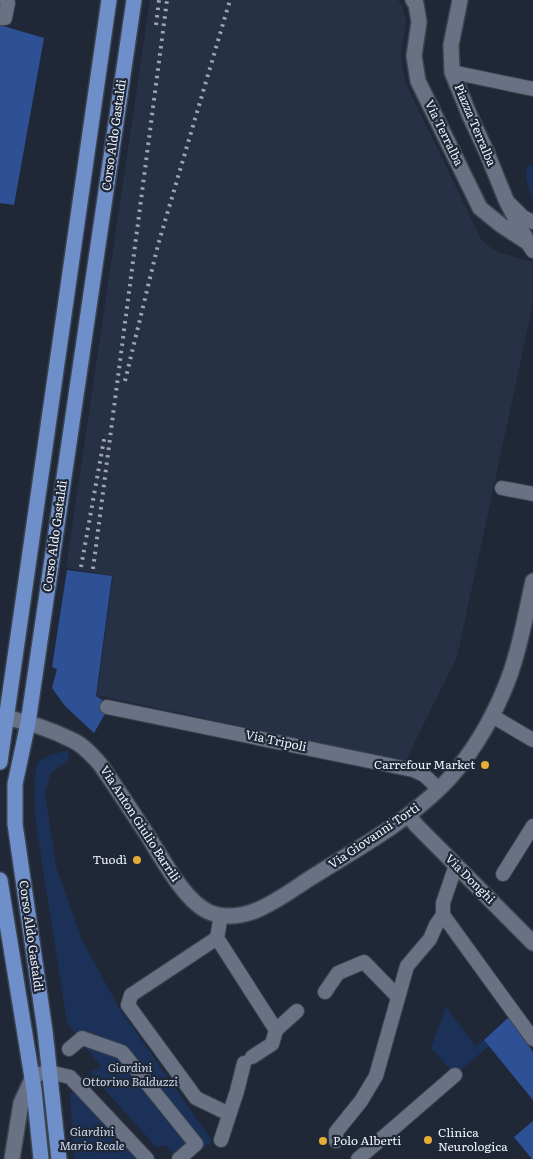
<svg xmlns="http://www.w3.org/2000/svg" width="533" height="1159" viewBox="0 0 533 1159" font-family="Literata,serif">
<style>
.built{fill:#263146}
.green{fill:#1b3158}
.forest{fill:#2d5194}
.lines{fill:none;stroke-linecap:round;stroke-linejoin:round}
.street-casing{stroke:#3b434f;stroke-width:16}
.secondary-casing{stroke:#3b434f;stroke-width:18}
.primary-casing{stroke:#3b434f;stroke-width:18}
.street{stroke:#687284;stroke-width:14}
.secondary{stroke:#687284;stroke-width:15}
.primary{stroke:#6f8fca;stroke-width:15}
.rail{stroke:#9ea5b1;stroke-width:4;stroke-dasharray:2.5 5;stroke-linecap:butt}
.poi-dot{fill:#e5ad36;stroke:#202837;stroke-width:2}
.labels{text-anchor:middle;stroke-width:4.5;stroke-linejoin:round;paint-order:stroke}
.street-label{font-size:12px;fill:#eef4fe;stroke:#202837}
.poi-label{font-size:12px;fill:#eef4fe;stroke:#202837;text-anchor:end}
.park-label{font-size:12px;font-style:italic;fill:#ced9ed;stroke:#202837}
</style>
<rect width="100%" height="100%" fill="#202837"/>
<path class="built" d="M 150,0 L 398,0 L 402,6 L 406,21 L 401,53 L 405,82 L 482,241 L 497,252 L 533,262 L 533,303 L 457,657 L 405,762 L 97,695 L 113,576 L 66,568 Z"/>
<path class="green" d="M 527,165 L 533,166 L 533,203 L 526,178 Z
M 68,750 L 69,755 L 67,761 L 51,773 L 45,793 L 56,866 L 76,923 L 82,940 L 118,1006 L 212,1141 L 190,1159 L 177,1159 L 166,1145 L 156,1147 L 89,1072 L 101,1067 L 67,1022 L 36,824 C 35,804 33,784 37,763 L 50,755 Z
M 446,1007 L 476,1047 L 484,1040 L 489,1046 L 455,1075 L 431,1048 Z
M 74,1090 L 138,1159 L 74,1159 L 70,1095 Z"/>
<path class="forest" d="M 0,25 L 44,38 L 14,205 L 0,203 Z
M 67,570 L 112,576 L 96,696 L 110,705 L 94,733 L 65,706 L 52,688 L 57,669 L 52,667 Z
M 509,1017 L 533,1052 L 533,1100 L 484,1040 Z
M 533,1121 L 533,1159 L 532,1159 L 514,1137 Z"/>
<g class="lines">
<defs>
<path id="street" d="M 0,18 L 5,18 L 8,3 L 6,0
M 452,72 L 533,89
M 510,204 L 523,217 L 533,222
M 527,242 L 533,251
M 502,488 L 533,494
M 107,707 L 413,770 L 424,775 L 439,789
M 499,720 L 533,740
M 456,865 L 443,903 L 443,915 L 533,1039
M 503,874 L 533,826
M 221,915 L 217,938 L 131,995 L 128,1005 L 196,1098 L 229,1114
M 217,938 L 276,1030
M 325,992 L 338,973 L 364,962 L 398,997
M 69,1049 L 82,1038 L 122,1052 L 196,1144 L 179,1159
M 252,1057 L 272,1044 L 276,1030 L 297,1011
M 32,1079 L 39,1074 L 49,1072 L 70,1077 L 147,1159
M 221,1140 L 237,1091 L 244,1063
M 336,1141 L 336,1132 L 361,1101 L 376,1076 L 407,966 L 430,939 L 436,925 L 443,915
M 358,1159 L 455,1075"/>
<path id="secondary" d="M 413,0 L 416,4 L 419,22 L 414,56 L 418,81 L 480,208 L 501,225 L 527,242
M 460,0 L 451,45 L 452,72 L 469,114 L 487,153 L 506,200 L 527,241
M 0,716 C 25,721 51,729 74,741 C 84,746 92,755 100,764 C 116,787 131,810 146,833 C 161,856 184,901 209,912 C 245,927 281,897 309,879 C 353,851 402,825 440,788 C 476,753 506,697 518,648 C 524,626 528,603 533,581
M 408,815 L 417,826 L 533,943
M 12,1159 L 21,1103 L 32,1079"/>
<path id="primary" d="M 0,762 L 109,0
M 0,880 L 34,1090 L 41,1159
M 59,1159 L 45,1031 L 15,824 L 15,784 L 28,723 L 134,0"/>
</defs>
<use href="#street" class="street-casing"/>
<use href="#secondary" class="secondary-casing"/>
<use href="#primary" class="primary-casing"/>
<use href="#street" class="street"/>
<use href="#secondary" class="secondary"/>
<use href="#primary" class="primary"/>
<path class="rail" d="M 156,25 L 159,0
M 125,381 L 158,245 L 230,0
M 81,567 L 105,434
M 93,569 L 167,0"/>
</g>
<g class="poi-dot">
<circle cx="485" cy="765" r="5"/>
<circle cx="137" cy="860" r="5"/>
<circle cx="428" cy="1140" r="5"/>
<circle cx="323" cy="1141" r="5"/>
</g>
<g class="labels">
<g class="street-label">
<text transform="translate(475 125) rotate(67)" y="4">Piazza Terralba</text>
<text transform="translate(444 133) rotate(64)" y="4">Via Terralba</text>
<text transform="translate(114 135) rotate(-82)" y="4">Corso Aldo Gastaldi</text>
<text transform="translate(55 536) rotate(-82)" y="4">Corso Aldo Gastaldi</text>
<text transform="translate(276 741) rotate(12)" y="4">Via Tripoli</text>
<text transform="translate(140 824) rotate(57)" y="4">Via Anton Giulio Barrili</text>
<text transform="translate(374 836) rotate(-34)" y="4">Via Giovanni Torti</text>
<text transform="translate(470 879) rotate(45)" y="4">Via Donghi</text>
<text transform="translate(31 936) rotate(82)" y="4">Corso Aldo Gastaldi</text>
</g>
<g class="poi-label">
<text x="475" y="769">Carrefour Market</text>
<text x="127" y="864">Tuodì</text>
<text x="438" y="1137" text-anchor="start">Clinica<tspan x="438" dy="14">Neurologica</tspan></text>
<text x="333" y="1145" text-anchor="start">Polo Alberti</text>
</g>
<g class="park-label">
<text x="130" y="1072">Giardini<tspan x="130" dy="14">Ottorino Balduzzi</tspan></text>
<text x="92" y="1136">Giardini<tspan x="92" dy="14">Mario Reale</tspan></text>
</g>
</g>
</svg>
